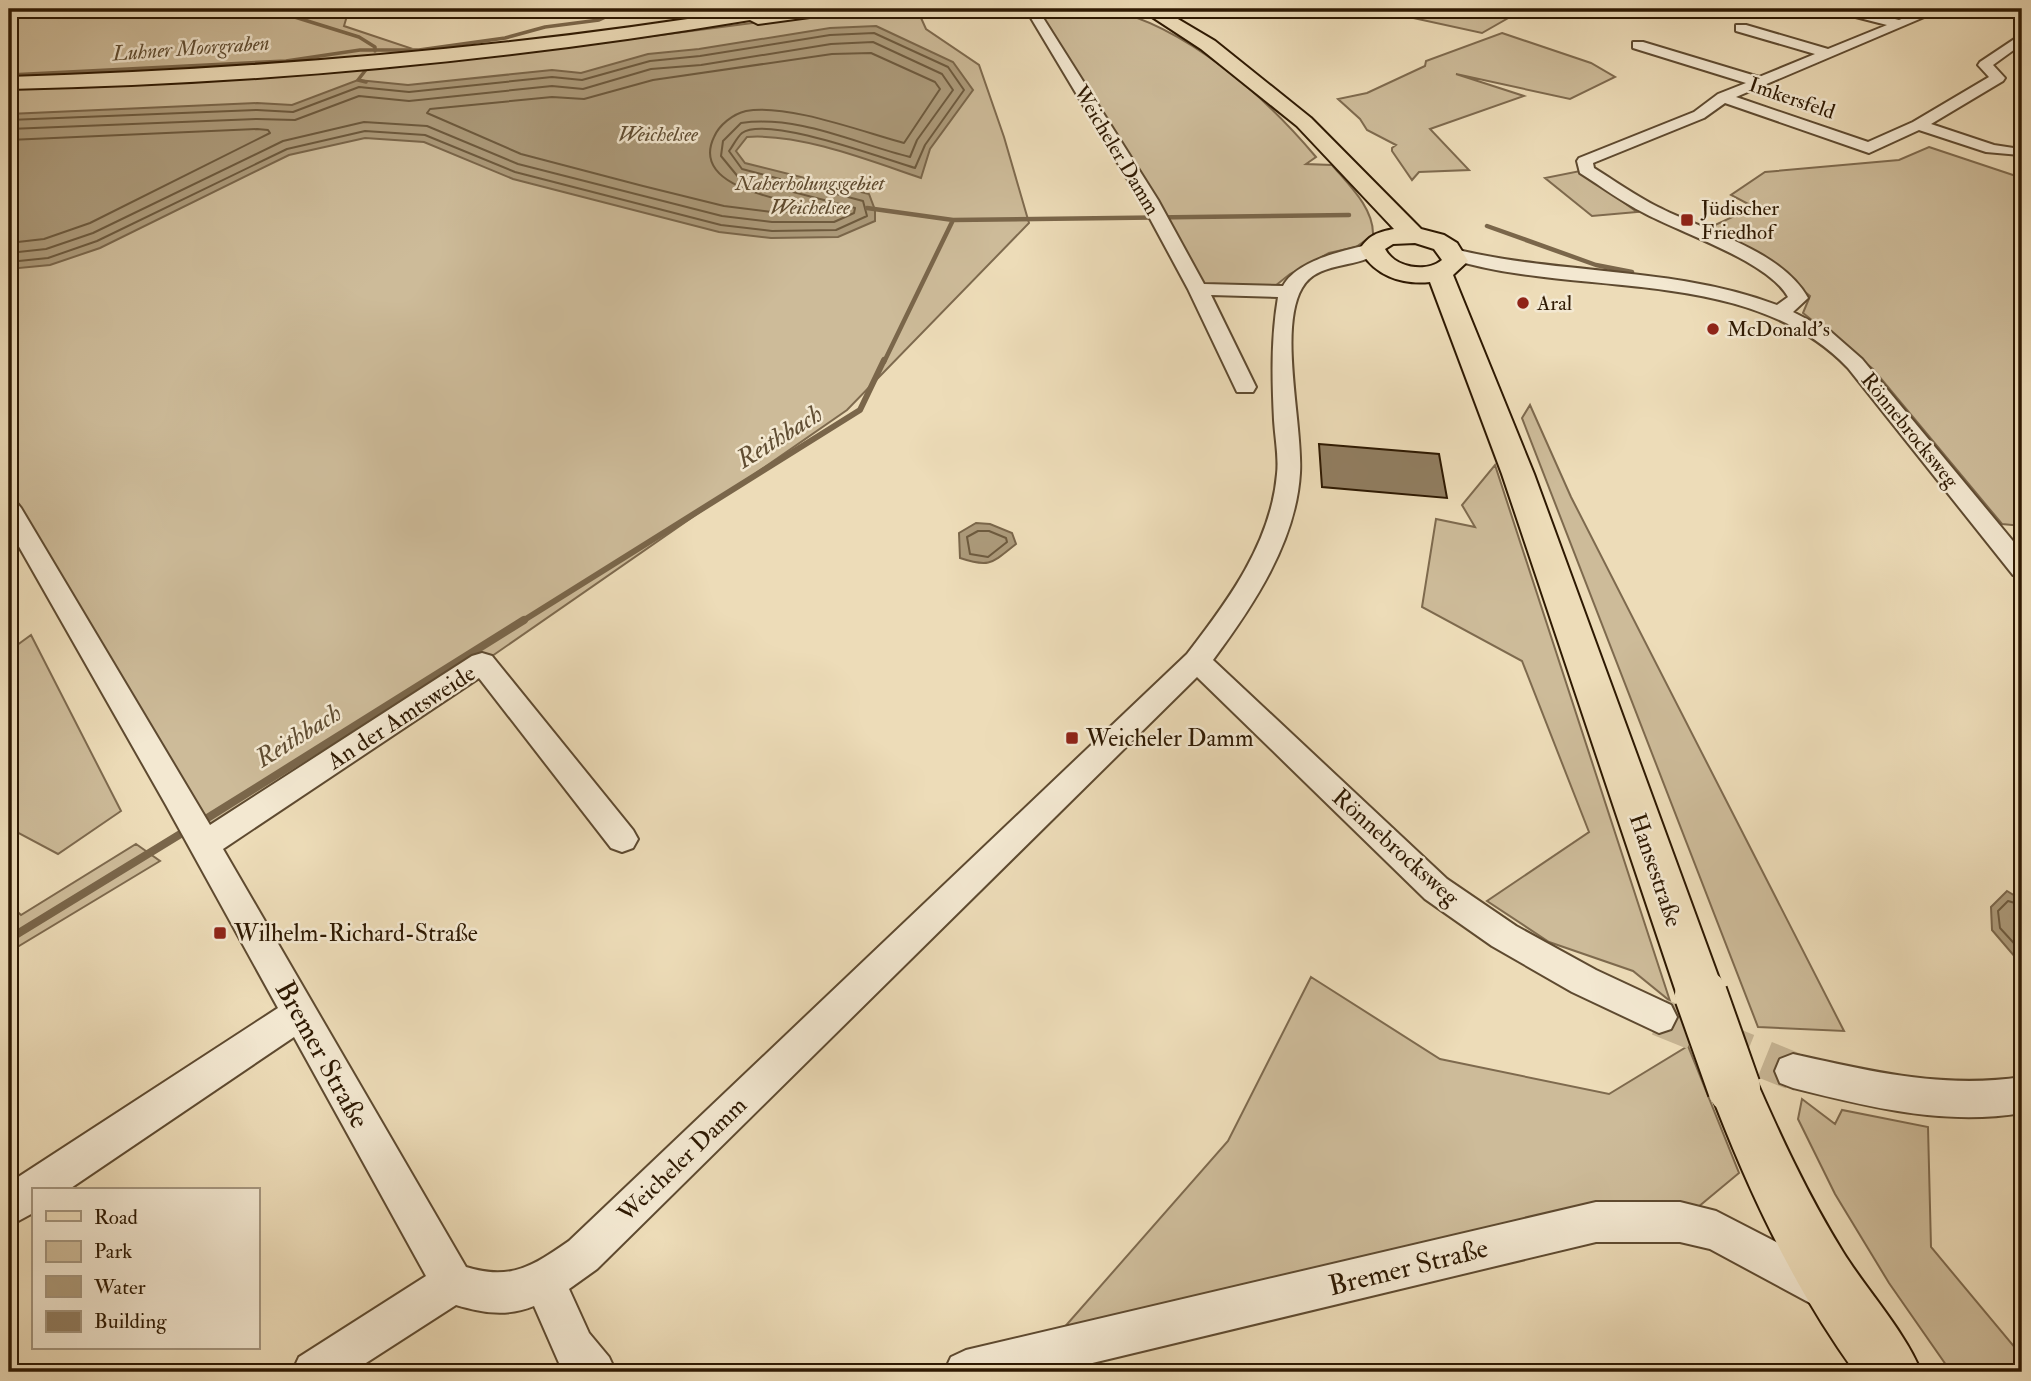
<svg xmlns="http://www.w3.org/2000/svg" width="2031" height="1381" viewBox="0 0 2031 1381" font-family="'IM FELL Double Pica',serif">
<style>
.green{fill:#cdbb99;stroke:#7e6a4e;stroke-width:2}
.water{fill:#ac9a7a;stroke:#7a664a;stroke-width:2}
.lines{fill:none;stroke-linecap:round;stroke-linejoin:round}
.shore{stroke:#6d5a3e;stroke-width:2}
.stream-far3{stroke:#7a664a;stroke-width:3.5}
.stream-far2{stroke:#7a664a;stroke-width:4.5}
.stream-far1{stroke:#7a664a;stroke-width:6}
.stream{stroke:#7a664a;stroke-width:8}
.building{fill:#917e61;stroke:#2e1902;stroke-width:2}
.minor-tunnel{stroke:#c7b594;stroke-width:38;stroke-dasharray:38 19;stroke-linecap:butt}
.minor-casing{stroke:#5e4a30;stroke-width:4}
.primary-casing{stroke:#2e1902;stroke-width:4}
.minor{fill:#f3e8d1;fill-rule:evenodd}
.primary{fill:#eddcb8;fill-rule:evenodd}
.primary-bridge-casing{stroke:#2e1902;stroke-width:56;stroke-linecap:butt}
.primary-bridge{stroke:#eddcb8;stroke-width:52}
.poi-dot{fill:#8f2418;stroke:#f3e8d1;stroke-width:2.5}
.labels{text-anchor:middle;stroke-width:5;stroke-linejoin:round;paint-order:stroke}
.far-water-label{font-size:21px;font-style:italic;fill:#604d32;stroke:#f3e8d1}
.far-street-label{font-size:21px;fill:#2e1902;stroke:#f3e8d1}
.far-park-label{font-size:21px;font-style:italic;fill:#5e4a2f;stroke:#f3e8d1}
.far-poi-label{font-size:21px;fill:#2e1902;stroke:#f3e8d1;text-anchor:start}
.street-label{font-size:24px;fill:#2e1902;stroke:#f3e8d1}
.poi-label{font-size:24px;fill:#2e1902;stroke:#f3e8d1;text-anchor:start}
.water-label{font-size:26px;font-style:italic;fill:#604d32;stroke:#f3e8d1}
.near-street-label{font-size:28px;fill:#2e1902;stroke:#f3e8d1}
</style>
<rect width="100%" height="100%" fill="#eddcb8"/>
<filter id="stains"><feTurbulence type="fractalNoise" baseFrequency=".00286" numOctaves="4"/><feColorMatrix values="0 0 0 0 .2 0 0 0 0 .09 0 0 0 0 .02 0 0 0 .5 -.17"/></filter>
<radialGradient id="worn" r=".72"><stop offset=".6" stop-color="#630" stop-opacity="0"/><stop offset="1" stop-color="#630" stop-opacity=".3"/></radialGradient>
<path class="green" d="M 9,9 L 349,9 L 344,26 L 410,48 L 392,55 L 176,72 L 9,79 Z
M 859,9 L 917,9 L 926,29 L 979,65 L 1004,137 L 1029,223 L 847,410 L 482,663 L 204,845 L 9,508 L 9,85 L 246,76 L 514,54 Z
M 1031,9 C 1055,9 1084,5 1107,9 C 1186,26 1265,96 1316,157 L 1306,164 L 1332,165 C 1348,184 1374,208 1373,235 L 1356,247 L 1329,253 L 1290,274 L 1270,290 L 1198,289 L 1149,200 Z
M 1372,9 L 1524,9 L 1482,33 Z
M 1502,33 L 1591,63 L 1615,77 L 1570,99 L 1456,74 L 1524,96 L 1430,129 L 1469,170 L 1419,172 L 1412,180 L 1392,151 L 1392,148 L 1396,145 L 1367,130 L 1360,119 L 1338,99 L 1367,93 L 1425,66 L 1426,61 Z
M 1929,147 L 2022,178 L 2022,526 L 2002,524 L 1873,369 L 1803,313 L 1810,296 L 1775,267 L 1702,231 L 1754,207 L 1731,195 L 1765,172 L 1899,160 Z
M 1580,171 L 1637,212 L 1592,216 L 1545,178 Z
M 1530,405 L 1571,497 L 1844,1031 L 1758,1027 L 1522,418 Z
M 1495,465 L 1670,1001 L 1633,971 L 1549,942 L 1487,901 L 1589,832 L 1522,661 L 1422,607 L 1436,519 L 1475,527 L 1462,505 Z
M 31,635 L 121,811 L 58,854 L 9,828 L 9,651 Z
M 136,844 L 160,861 L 9,952 L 9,904 L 21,915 Z
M 1311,977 L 1440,1059 L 1609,1094 L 1688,1046 L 1739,1173 L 1680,1222 L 1040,1355 L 1228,1141 Z
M 1802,1099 L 1835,1124 L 1842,1110 L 1928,1127 L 1931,1247 L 2022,1356 L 2022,1372 L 1951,1372 L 1889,1283 L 1835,1194 L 1798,1119 Z"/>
<path class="water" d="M 876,26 L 953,62 L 973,90 L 930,149 L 921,178 C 871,161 800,133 747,137 L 736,151 L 745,163 L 869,194 L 875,210 L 875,221 L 838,237 L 771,238 L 719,232 L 513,179 L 424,142 L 365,138 L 289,155 L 100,248 L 50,265 L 9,269 L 9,114 L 257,103 L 292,105 L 358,80 L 408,85 L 552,70 L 581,73 L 648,54 L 699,49 L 830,28 Z
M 976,523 L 990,524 L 1012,533 L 1016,544 C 992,563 990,568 960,558 L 959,533 Z
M 2007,891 L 2022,900 L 2022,960 L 2015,957 L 1992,930 L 1991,907 Z"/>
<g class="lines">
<path class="shore" d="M 871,53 L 935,82 L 940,89 L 904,143 C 863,132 786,103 746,111 C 733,114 719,125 714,137 C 691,185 774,198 803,205 L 805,209 L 802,211 L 772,212 L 724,206 L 643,186 L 521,154 L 427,113 L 430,109 L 552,97 L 584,99 L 653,80 L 832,54 Z
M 9,120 L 257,110 L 293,112 L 359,87 L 409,92 L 552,77 L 582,80 L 650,61 L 700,56 L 830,35 L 874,33 L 948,67 L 964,90 L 925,145 L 915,168 C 884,159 767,115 742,133 C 737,137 733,146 729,151 L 742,169 L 863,201 L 867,216 L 836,230 L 772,231 L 721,225 L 515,172 L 425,135 L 365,131 L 287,149 L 97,241 L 48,258 L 9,262
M 9,129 L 257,119 L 295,120 L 359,96 L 409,101 L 552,86 L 583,89 L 651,69 L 701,65 L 831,44 L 873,42 L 942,74 L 953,90 L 917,140 L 910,157 C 854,143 799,115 741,123 L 723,141 L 721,156 L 739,178 L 855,208 L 854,213 L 834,222 L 772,222 L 722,216 L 518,164 L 427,126 L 364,122 L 283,141 L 93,233 L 46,249 L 9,253
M 9,140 L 257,129 L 268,130 L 270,133 L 90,223 L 44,239 L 9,243
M 978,531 L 989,531 L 1006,538 L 1007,542 L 988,557 L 970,554 L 967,537 Z
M 2022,905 L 2008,901 L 1998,911 L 2000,928 L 2022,952"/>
<path class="stream-far3" d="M 269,9 L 359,37 L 375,47 L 375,51
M 9,75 L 286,61 L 360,50 L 419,50 L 505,38 L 545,27 L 599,20 L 623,9
M 366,82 L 358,80 L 368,67"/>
<path class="stream-far2" d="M 867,208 L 953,220 L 884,362
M 953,220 L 1349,215
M 1487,226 L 1596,265 L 1632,272"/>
<path class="stream-far1" d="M 521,622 L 860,410 L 884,360"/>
<path class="stream" d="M 201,822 L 524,620
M 9,939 L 187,830"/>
</g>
<path class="building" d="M 1319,444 L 1439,454 L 1447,498 L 1322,487 Z"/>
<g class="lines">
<path class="minor-tunnel" d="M 1659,1017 L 1793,1071"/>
<defs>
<path id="minor" d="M 1034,9 L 1040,13 L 1158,200 L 1204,284 L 1283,286 C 1297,260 1345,250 1372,244 L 1381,249 C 1364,270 1318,259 1302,288 C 1278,329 1303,426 1300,473 C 1296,542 1253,606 1213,660 L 1447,879 L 1516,926 L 1596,970 L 1671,1005 L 1677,1017 L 1671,1029 L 1659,1033 L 1572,992 L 1492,946 L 1425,899 L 1197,677 L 597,1269 L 569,1289 L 589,1333 L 609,1357 L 616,1372 L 566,1372 L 559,1363 L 534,1306 C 507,1317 483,1313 456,1305 L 352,1372 L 292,1372 L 299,1357 L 426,1276 L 294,1037 L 68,1190 L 33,1190 L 33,1213 L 9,1226 L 9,1183 L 278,1008 L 166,805 L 9,529 L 9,501 L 17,503 L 21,508 L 210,825 L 472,656 L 482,653 L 492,656 L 633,830 L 638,839 L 633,848 L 622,852 L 611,848 L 479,678 L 223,849 L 466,1267 C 511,1281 533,1266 569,1241 L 1187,654 C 1228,601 1271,543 1277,474 C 1279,457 1275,438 1274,420 C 1272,379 1271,338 1278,297 L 1211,295 L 1256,387 L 1253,392 L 1237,392 L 1188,289 L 1140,200 L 1028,13 Z
M 1835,9 L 1855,9 L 1899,20 L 1926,9 L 1943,9 L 1736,97 L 1868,142 L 1913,122 L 1989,77 L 1978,65 L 1980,62 L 2022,34 L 2022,44 L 1993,65 L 2005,78 L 2003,81 L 1931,124 L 1994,145 L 2020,149 L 2022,152 L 2020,155 L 1986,152 L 1919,130 L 1869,153 L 1725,103 L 1704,118 L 1593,163 L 1594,168 C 1615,181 1636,196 1658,207 C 1705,231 1781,250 1808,298 L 1793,312 L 1830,331 L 1862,359 L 2022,552 L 2022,577 L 2013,575 L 1848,368 C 1747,263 1575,299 1448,258 L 1445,254 L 1454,249 C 1559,275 1674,266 1777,305 L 1788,297 C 1768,261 1681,233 1644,213 C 1622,202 1602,187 1580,173 L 1577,161 L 1579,158 L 1694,112 L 1718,94 L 1746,83 L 1633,48 L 1633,42 L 1643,42 L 1759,77 L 1815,54 L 1736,31 L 1736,25 L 1746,25 L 1828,49 L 1887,25 L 1836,12 Z
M 1793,1054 C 1869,1071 1943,1089 2022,1077 L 2022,1113 C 1944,1126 1869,1107 1793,1088 L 1780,1083 L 1775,1071 L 1780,1059 Z
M 1596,1202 L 1680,1202 L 1716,1211 L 1838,1274 L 1844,1289 L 1838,1304 L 1823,1310 L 1710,1249 L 1680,1242 L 1596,1242 L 1055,1372 L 944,1372 L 951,1357 L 966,1350 Z"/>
<path id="primary" d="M 752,9 L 841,9 L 832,14 L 758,24 L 750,20 C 505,61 257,84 9,89 L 9,77 C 258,69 506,49 752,9 Z
M 1140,9 L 1161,9 L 1215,41 L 1311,118 L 1421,229 L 1444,235 L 1457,243 L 1468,261 L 1453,275 L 1534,474 L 1725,995 L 1718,1010 L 1701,1017 L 1684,1010 L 1677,995 L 1502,474 L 1430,282 C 1401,285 1373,275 1360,249 C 1369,235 1378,232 1394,229 L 1297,126 L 1201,49 ZM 1415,243 L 1434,249 L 1442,260 C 1426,273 1395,268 1385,249 L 1393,244 Z
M 1734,1064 L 1752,1071 C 1779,1133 1807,1194 1843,1252 C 1866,1289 1906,1333 1921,1372 L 1855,1372 C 1792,1285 1747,1188 1709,1088 L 1716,1071 Z"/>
</defs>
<use href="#minor" class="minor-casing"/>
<use href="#primary" class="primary-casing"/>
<use href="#minor" class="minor"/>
<use href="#primary" class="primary"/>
<defs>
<path id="primary-bridge" d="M 1701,995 L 1734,1088"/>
</defs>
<use href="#primary-bridge" class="primary-bridge-casing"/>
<use href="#primary-bridge" class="primary-bridge"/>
</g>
<g class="poi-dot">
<rect x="1680" y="213" width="14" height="14" rx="3.5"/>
<circle cx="1523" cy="303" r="7"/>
<circle cx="1713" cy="329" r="7"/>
<rect x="1065" y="731" width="14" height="14" rx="3.5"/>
<rect x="213" y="926" width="14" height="14" rx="3.5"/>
</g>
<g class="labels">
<g class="far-water-label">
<text transform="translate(191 48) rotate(-4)" y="7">Luhner Moorgraben</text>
<text x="658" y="141">Weichelsee</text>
</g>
<g class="far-street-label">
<text transform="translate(1792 98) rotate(19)" y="7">Imkersfeld</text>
<text transform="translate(1117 150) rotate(59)" y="7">Weicheler Damm</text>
<text transform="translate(1910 430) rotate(51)" y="7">Rönnebrocksweg</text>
</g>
<g class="far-park-label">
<text x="810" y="190">Naherholungsgebiet<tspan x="810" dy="24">Weichelsee</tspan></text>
</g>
<g class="far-poi-label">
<text x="1701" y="215">Jüdischer<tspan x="1701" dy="24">Friedhof</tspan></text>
<text x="1537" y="310">Aral</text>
<text x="1727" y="336">McDonald's</text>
</g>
<g class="street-label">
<text transform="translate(401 717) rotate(-33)" y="8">An der Amtsweide</text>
<text transform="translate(1396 847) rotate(42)" y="8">Rönnebrocksweg</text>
<text transform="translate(1656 870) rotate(71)" y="8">Hansestraße</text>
<text transform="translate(682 1159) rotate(-44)" y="8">Weicheler Damm</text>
</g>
<g class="poi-label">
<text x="1086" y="746">Weicheler Damm</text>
<text x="234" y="941">Wilhelm-Richard-Straße</text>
</g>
<g class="water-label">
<text transform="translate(779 436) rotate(-32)" y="9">Reithbach</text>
<text transform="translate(298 735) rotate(-32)" y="9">Reithbach</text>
</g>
<g class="near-street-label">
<text transform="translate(323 1054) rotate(61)" y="10">Bremer Straße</text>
<text transform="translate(1408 1266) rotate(-14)" y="10">Bremer Straße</text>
</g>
</g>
<rect width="2031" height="1381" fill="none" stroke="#eddcb8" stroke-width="35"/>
<rect x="10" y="10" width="2010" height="1360" fill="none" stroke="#2e1902" stroke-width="3.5"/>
<rect x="18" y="18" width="1996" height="1346" fill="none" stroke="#2e1902" stroke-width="2"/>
<rect x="32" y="1188" width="228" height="161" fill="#f3e8d1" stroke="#a4957e" stroke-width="2"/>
<rect x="46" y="1211" width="35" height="10" fill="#eddcb8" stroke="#a4957e" stroke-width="2"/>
<text x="94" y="1224" font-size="21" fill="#2e1902">Road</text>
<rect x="46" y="1241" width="35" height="21" fill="#cdbb99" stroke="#a4957e" stroke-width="2"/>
<text x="94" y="1258" font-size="21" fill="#2e1902">Park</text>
<rect x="46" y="1276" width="35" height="21" fill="#ac9a7a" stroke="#a4957e" stroke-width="2"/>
<text x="94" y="1294" font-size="21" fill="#2e1902">Water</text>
<rect x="46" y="1311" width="35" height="21" fill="#917e61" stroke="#a4957e" stroke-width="2"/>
<text x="94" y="1328" font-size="21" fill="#2e1902">Building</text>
<rect width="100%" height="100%" filter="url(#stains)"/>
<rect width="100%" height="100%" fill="url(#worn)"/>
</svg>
